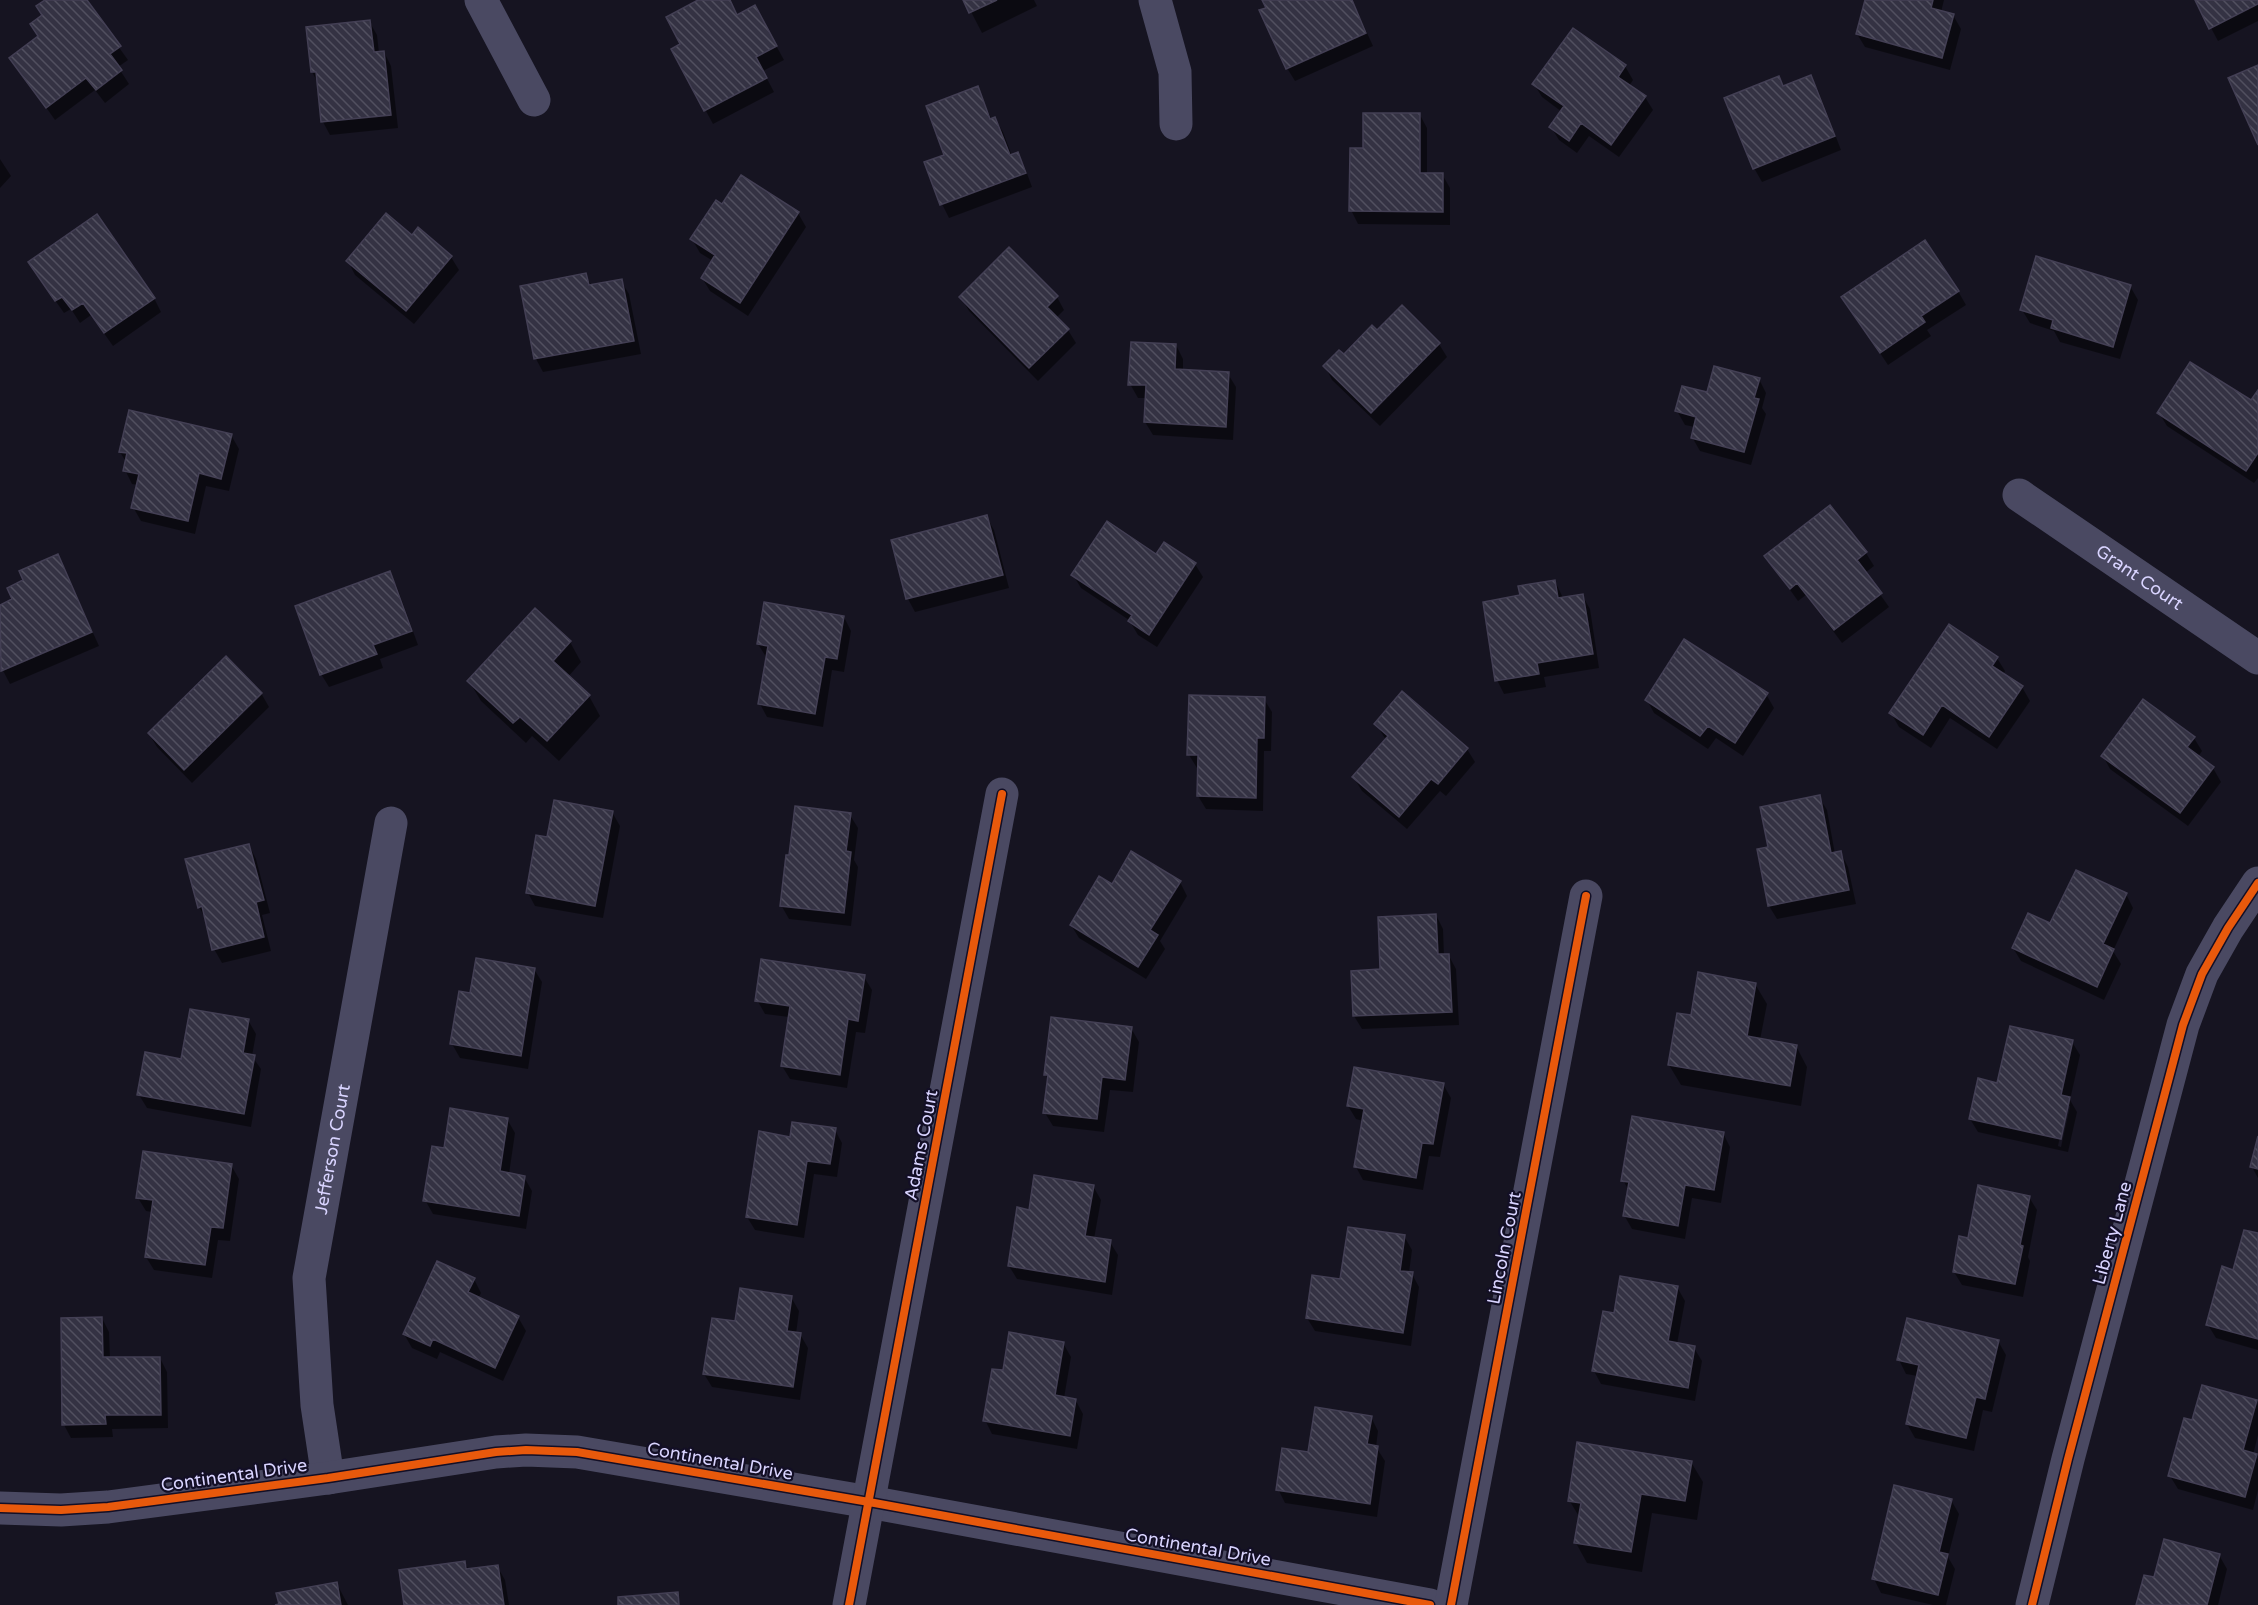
<svg xmlns="http://www.w3.org/2000/svg" width="2258" height="1605" viewBox="0 0 2258 1605" font-family="'Varela Round',sans-serif">
<style>
.shadow{fill:#0007;fill-rule:evenodd}
.building{fill:url(#building-back-hatch);stroke:#433f54;stroke-width:1.5}
.lines{fill:none;stroke-linecap:round;stroke-linejoin:round}
.minor{stroke:#4a4962;stroke-width:33}
.cycleway-casing{stroke:#130f26;stroke-width:11}
.cycleway{stroke:#e8590c;stroke-width:8}
.labels{text-anchor:middle;stroke-width:4.5;stroke-linejoin:round;paint-order:stroke}
.street-label{font-size:18px;fill:#d9d4ff;stroke:#130f26}
</style>
<defs>
<pattern id="building-back-hatch" width="6" height="6" patternUnits="userSpaceOnUse" patternTransform="scale(1.5)"><rect width="6" height="6" fill="#343243"/><path d="M-1 5l2 2M0 0l6 6M5-1l2 2" fill="none" stroke="#514f5f"/></pattern>
</defs>
<rect width="100%" height="100%" fill="#161421"/>
<path class="shadow" d="M 47,0 L 85,0 L 128,60 L 118,67 L 129,84 L 105,103 L 95,90 L 55,120 L 11,58 L 39,37 Z
M 701,0 L 728,0 L 737,16 L 762,20 L 784,60 L 763,71 L 774,92 L 713,124 L 673,50 L 682,44 Z
M 965,0 L 1034,0 L 1037,6 L 982,33 Z
M 1264,0 L 1352,0 L 1373,46 L 1295,81 L 1287,68 Z
M 1866,0 L 1944,0 L 1941,12 L 1953,15 L 1961,29 L 1950,70 L 1865,47 L 1857,34 Z
M 2196,0 L 2258,0 L 2258,21 L 2218,41 Z
M 369,21 L 377,35 L 379,53 L 384,52 L 391,66 L 398,128 L 330,135 L 323,122 L 318,83 L 312,72 Z
M 1573,30 L 1625,66 L 1633,80 L 1629,86 L 1645,97 L 1653,110 L 1619,157 L 1589,136 L 1577,153 L 1559,140 L 1551,127 L 1562,112 L 1542,97 L 1534,84 Z
M 1810,77 L 1818,90 L 1841,150 L 1762,182 L 1754,168 L 1784,87 Z
M 977,88 L 992,120 L 995,119 L 1003,132 L 1012,156 L 1018,154 L 1025,168 L 1032,187 L 949,218 L 942,204 L 946,156 Z
M 1420,115 L 1427,128 L 1427,175 L 1442,174 L 1450,188 L 1450,225 L 1358,224 L 1351,210 L 1365,149 Z
M 0,159 L 11,176 L 0,188 Z
M 742,177 L 798,213 L 806,227 L 748,316 L 710,291 L 702,278 L 713,261 L 700,253 L 692,239 L 723,206 Z
M 412,237 L 451,257 L 459,270 L 414,324 L 355,275 L 348,261 Z
M 585,275 L 592,286 L 621,281 L 629,294 L 641,354 L 543,372 L 536,359 L 522,287 Z
M 38,276 L 154,298 L 161,312 L 113,346 L 91,315 L 80,323 L 71,309 L 64,313 Z
M 2130,286 L 2138,300 L 2120,359 L 2060,342 L 2054,331 L 2030,323 L 2022,310 Z
M 1958,291 L 1966,305 L 1927,330 L 1931,336 L 1888,365 L 1851,310 Z
M 961,297 L 1057,297 L 1064,310 L 1056,318 L 1068,330 L 1076,343 L 1038,381 L 969,311 Z
M 1402,307 L 1439,344 L 1447,357 L 1380,426 L 1332,380 L 1325,366 L 1344,356 L 1377,332 Z
M 1176,345 L 1183,359 L 1183,371 L 1228,374 L 1236,387 L 1233,440 L 1153,435 L 1145,422 L 1147,398 L 1138,398 L 1130,384 Z
M 1759,379 L 1766,393 L 1762,408 L 1766,414 L 1751,465 L 1700,451 L 1692,437 L 1695,427 L 1685,425 L 1677,411 L 1708,394 Z
M 2258,392 L 2258,478 L 2254,483 L 2167,426 L 2159,413 L 2251,402 Z
M 231,435 L 239,449 L 229,491 L 206,486 L 195,534 L 141,521 L 133,507 L 138,485 L 132,484 L 125,470 L 126,462 L 120,452 Z
M 1830,507 L 1866,553 L 1874,566 L 1865,573 L 1889,607 L 1842,643 L 1806,595 L 1798,601 L 1766,556 Z
M 986,516 L 994,530 L 1009,588 L 915,612 L 908,599 L 893,541 Z
M 58,556 L 99,646 L 10,684 L 0,665 L 0,606 L 14,600 L 25,581 Z
M 1157,556 L 1195,564 L 1203,577 L 1157,647 L 1138,635 L 1129,620 L 1081,588 L 1073,575 Z
M 389,573 L 397,587 L 418,645 L 380,659 L 383,668 L 329,687 L 321,674 Z
M 1555,581 L 1563,598 L 1582,595 L 1590,609 L 1599,668 L 1544,677 L 1546,687 L 1504,694 L 1497,680 L 1522,597 Z
M 844,617 L 851,631 L 844,672 L 832,670 L 823,727 L 767,717 L 760,704 L 766,657 L 758,644 Z
M 570,642 L 581,662 L 568,677 L 589,696 L 600,716 L 559,761 L 532,736 L 526,743 L 481,701 L 469,681 Z
M 1997,658 L 2005,671 L 2003,675 L 2022,687 L 2030,701 L 1997,749 L 1950,718 L 1931,748 L 1899,727 L 1891,713 Z
M 261,693 L 269,707 L 192,783 L 157,747 L 149,734 Z
M 1766,694 L 1774,708 L 1743,756 L 1716,738 L 1708,749 L 1654,713 L 1647,700 Z
M 1264,699 L 1272,712 L 1271,751 L 1264,751 L 1263,811 L 1206,809 L 1198,796 L 1199,768 L 1197,768 L 1189,755 Z
M 1376,724 L 1467,749 L 1475,762 L 1446,796 L 1440,791 L 1407,829 L 1362,791 L 1354,778 L 1386,740 Z
M 2194,738 L 2202,751 L 2198,757 L 2213,768 L 2221,782 L 2188,826 L 2110,769 L 2103,756 Z
M 1819,797 L 1827,810 L 1835,854 L 1841,853 L 1848,867 L 1856,904 L 1777,919 L 1769,906 L 1770,848 Z
M 612,812 L 620,826 L 603,918 L 535,906 L 528,893 L 549,839 Z
M 850,815 L 858,828 L 854,860 L 858,867 L 851,926 L 789,919 L 781,905 L 791,857 Z
M 249,845 L 256,859 L 270,913 L 262,915 L 271,951 L 222,963 L 214,949 L 207,921 L 199,907 Z
M 1180,882 L 1187,896 L 1160,941 L 1165,949 L 1146,979 L 1079,938 L 1071,925 L 1112,886 Z
M 2126,894 L 2133,908 L 2113,951 L 2121,964 L 2104,1000 L 2021,961 L 2013,948 L 2051,925 Z
M 1436,915 L 1443,929 L 1444,956 L 1449,956 L 1456,969 L 1459,1025 L 1362,1029 L 1354,1016 L 1353,972 L 1382,971 Z
M 534,969 L 542,982 L 528,1069 L 460,1058 L 452,1044 L 472,994 Z
M 864,977 L 872,990 L 865,1033 L 856,1032 L 847,1088 L 790,1079 L 782,1066 L 789,1017 L 765,1014 L 757,1000 Z
M 1755,984 L 1767,1004 L 1760,1040 L 1796,1046 L 1807,1067 L 1801,1106 L 1681,1085 L 1669,1065 L 1692,1017 Z
M 248,1020 L 256,1034 L 252,1056 L 261,1069 L 251,1127 L 147,1108 L 139,1095 L 183,1060 Z
M 1131,1028 L 1139,1042 L 1133,1092 L 1110,1090 L 1104,1132 L 1053,1126 L 1045,1113 L 1049,1080 L 1045,1074 Z
M 2072,1042 L 2080,1055 L 2070,1100 L 2077,1112 L 2068,1152 L 1978,1132 L 1970,1119 ZM 2067,1104 L 2070,1106 L 2061,1147 L 2058,1146 Z
M 1443,1084 L 1451,1098 L 1440,1157 L 1429,1156 L 1423,1190 L 1363,1180 L 1356,1167 L 1363,1121 L 1356,1119 L 1348,1106 Z
M 507,1119 L 515,1133 L 509,1174 L 524,1177 L 532,1191 L 526,1229 L 433,1214 L 425,1200 L 445,1150 Z
M 835,1130 L 842,1143 L 837,1177 L 814,1174 L 804,1238 L 755,1230 L 747,1217 L 791,1138 Z
M 1723,1133 L 1730,1147 L 1721,1203 L 1692,1198 L 1685,1239 L 1632,1229 L 1624,1215 L 1629,1191 L 1623,1180 Z
M 2258,1142 L 2258,1178 L 2252,1167 Z
M 231,1165 L 239,1179 L 230,1241 L 218,1240 L 212,1278 L 154,1270 L 146,1257 L 152,1212 L 146,1211 L 138,1198 Z
M 1093,1186 L 1101,1200 L 1094,1239 L 1110,1242 L 1118,1255 L 1112,1295 L 1017,1279 L 1009,1266 L 1030,1212 Z
M 2029,1197 L 2037,1210 L 2028,1257 L 2030,1261 L 2023,1297 L 1962,1285 L 1954,1272 L 1969,1240 Z
M 2258,1235 L 2258,1350 L 2216,1338 L 2208,1325 L 2234,1272 Z
M 1404,1236 L 1412,1250 L 1409,1273 L 1412,1274 L 1419,1287 L 1411,1346 L 1315,1331 L 1307,1318 L 1341,1281 Z
M 474,1279 L 481,1293 L 478,1299 L 518,1317 L 526,1331 L 503,1381 L 440,1352 L 437,1359 L 412,1348 L 404,1334 Z
M 1677,1287 L 1685,1301 L 1677,1344 L 1694,1348 L 1702,1361 L 1695,1401 L 1601,1384 L 1594,1371 L 1615,1315 Z
M 791,1297 L 799,1311 L 796,1334 L 800,1334 L 808,1348 L 800,1400 L 712,1387 L 704,1374 L 736,1323 Z
M 102,1318 L 109,1332 L 110,1359 L 160,1358 L 167,1372 L 168,1428 L 112,1429 L 113,1437 L 71,1438 L 64,1425 Z
M 1998,1341 L 2006,1355 L 1992,1412 L 1983,1410 L 1974,1451 L 1915,1438 L 1907,1424 L 1918,1376 L 1906,1374 L 1899,1360 Z
M 1063,1343 L 1071,1357 L 1064,1398 L 1076,1401 L 1083,1414 L 1077,1449 L 992,1434 L 985,1420 L 1004,1372 Z
M 2256,1401 L 2258,1405 L 2258,1435 L 2253,1455 L 2258,1459 L 2258,1490 L 2253,1510 L 2178,1489 L 2170,1476 L 2193,1422 Z
M 1371,1417 L 1378,1431 L 1376,1447 L 1385,1461 L 1377,1517 L 1285,1503 L 1278,1489 L 1309,1454 Z
M 1691,1462 L 1703,1482 L 1697,1520 L 1652,1513 L 1642,1572 L 1587,1563 L 1576,1543 L 1580,1518 L 1569,1500 Z
M 1951,1500 L 1959,1514 L 1948,1557 L 1955,1569 L 1946,1605 L 1933,1605 L 1881,1593 L 1874,1579 Z
M 2219,1555 L 2227,1569 L 2218,1605 L 2138,1605 L 2156,1579 Z
M 464,1562 L 469,1570 L 497,1566 L 505,1580 L 509,1605 L 405,1605 Z
M 337,1584 L 348,1605 L 280,1605 Z"/>
<path class="building" d="M 45,0 L 87,0 L 121,46 L 110,54 L 122,70 L 96,90 L 86,78 L 46,108 L 9,58 L 38,36 L 30,24 L 42,15 L 36,6 Z
M 698,0 L 730,0 L 737,15 L 755,5 L 777,46 L 756,57 L 767,78 L 704,111 L 671,49 L 680,44 L 666,17 Z
M 963,0 L 997,0 L 969,13 Z
M 1262,0 L 1352,0 L 1366,33 L 1286,69 L 1259,10 L 1266,8 Z
M 1865,0 L 1933,0 L 1931,8 L 1954,14 L 1942,58 L 1856,34 Z
M 2195,0 L 2258,0 L 2258,4 L 2209,29 Z
M 370,20 L 374,52 L 384,51 L 391,115 L 321,122 L 316,72 L 311,72 L 306,27 Z
M 1573,28 L 1626,65 L 1618,77 L 1646,96 L 1611,145 L 1581,123 L 1569,141 L 1549,127 L 1564,106 L 1532,84 Z
M 2258,65 L 2258,145 L 2228,78 Z
M 1811,75 L 1835,136 L 1753,169 L 1724,98 L 1779,76 L 1783,86 Z
M 978,86 L 990,119 L 995,117 L 1010,155 L 1018,152 L 1026,173 L 940,205 L 924,162 L 944,155 L 926,106 Z
M 1363,113 L 1420,113 L 1420,173 L 1443,173 L 1443,212 L 1349,211 L 1350,148 L 1363,148 Z
M 741,175 L 799,212 L 740,303 L 701,278 L 715,255 L 690,239 L 716,200 L 722,204 Z
M 386,213 L 412,235 L 418,227 L 452,256 L 406,311 L 346,261 Z
M 97,214 L 155,298 L 104,333 L 83,303 L 72,310 L 62,297 L 55,301 L 28,262 Z
M 1925,240 L 1959,291 L 1921,316 L 1925,322 L 1880,353 L 1841,297 Z
M 1009,247 L 1058,296 L 1047,307 L 1069,329 L 1029,368 L 959,297 Z
M 2036,256 L 2131,285 L 2113,347 L 2051,328 L 2053,320 L 2020,310 Z
M 586,273 L 589,285 L 622,279 L 634,341 L 534,359 L 520,286 Z
M 1402,305 L 1440,343 L 1371,413 L 1323,366 L 1339,350 L 1344,354 L 1372,325 L 1377,330 Z
M 1131,342 L 1176,344 L 1175,369 L 1229,372 L 1226,427 L 1144,422 L 1146,385 L 1128,385 Z
M 2190,362 L 2251,400 L 2258,390 L 2258,453 L 2246,471 L 2157,413 Z
M 1714,366 L 1760,378 L 1754,398 L 1759,399 L 1744,452 L 1691,438 L 1696,417 L 1675,411 L 1682,386 L 1707,392 Z
M 129,410 L 232,434 L 221,479 L 199,473 L 188,521 L 131,508 L 139,474 L 123,471 L 127,453 L 119,452 Z
M 1830,505 L 1867,552 L 1857,560 L 1882,593 L 1834,630 L 1797,583 L 1790,589 L 1764,556 Z
M 987,515 L 1003,575 L 906,599 L 891,540 Z
M 1107,521 L 1156,554 L 1164,542 L 1196,563 L 1149,635 L 1128,621 L 1132,615 L 1071,575 Z
M 58,554 L 92,632 L 1,671 L 0,605 L 12,599 L 7,588 L 23,580 L 19,571 Z
M 390,571 L 412,631 L 373,645 L 377,654 L 320,675 L 295,606 Z
M 1555,580 L 1558,598 L 1583,594 L 1593,654 L 1537,663 L 1539,674 L 1495,681 L 1483,602 L 1520,595 L 1518,586 Z
M 764,602 L 844,616 L 837,659 L 825,657 L 815,714 L 758,704 L 768,646 L 757,644 Z
M 535,608 L 571,641 L 553,661 L 590,695 L 547,741 L 520,717 L 513,723 L 467,681 Z
M 1949,624 L 1998,657 L 1992,666 L 2023,686 L 1989,737 L 1942,705 L 1923,735 L 1889,713 Z
M 1684,639 L 1768,693 L 1735,743 L 1708,726 L 1700,736 L 1645,700 Z
M 226,656 L 262,693 L 184,770 L 148,733 Z
M 1402,691 L 1468,748 L 1438,784 L 1431,779 L 1399,817 L 1352,777 L 1388,736 L 1374,724 Z
M 1189,695 L 1265,697 L 1264,738 L 1257,738 L 1256,798 L 1197,796 L 1198,755 L 1187,755 Z
M 2143,699 L 2195,737 L 2187,747 L 2214,767 L 2180,813 L 2101,756 Z
M 1820,795 L 1831,853 L 1841,851 L 1849,890 L 1768,906 L 1757,849 L 1768,847 L 1760,807 Z
M 554,800 L 613,811 L 595,906 L 526,893 L 536,835 L 547,837 Z
M 795,806 L 851,813 L 846,851 L 851,852 L 844,913 L 780,906 L 786,855 L 789,855 Z
M 249,844 L 264,900 L 256,902 L 264,937 L 212,950 L 202,906 L 198,908 L 185,859 Z
M 1131,851 L 1181,881 L 1150,930 L 1158,935 L 1138,967 L 1070,925 L 1099,876 L 1112,884 Z
M 2076,870 L 2127,893 L 2103,944 L 2114,949 L 2097,987 L 2012,948 L 2028,913 L 2050,923 Z
M 1436,914 L 1438,954 L 1449,954 L 1452,1012 L 1353,1016 L 1351,971 L 1380,969 L 1378,917 Z
M 476,958 L 535,968 L 521,1056 L 450,1044 L 459,991 L 470,993 Z
M 761,959 L 865,975 L 858,1021 L 848,1019 L 840,1075 L 781,1066 L 790,1006 L 755,1001 Z
M 1698,972 L 1756,983 L 1747,1036 L 1797,1045 L 1790,1086 L 1668,1065 L 1677,1013 L 1691,1015 Z
M 190,1009 L 249,1019 L 243,1053 L 255,1055 L 244,1114 L 137,1095 L 145,1052 L 181,1059 Z
M 1051,1017 L 1132,1027 L 1125,1080 L 1102,1077 L 1097,1119 L 1043,1113 L 1048,1075 L 1044,1075 Z
M 2010,1026 L 2073,1040 L 2061,1095 L 2070,1097 L 2061,1139 L 1969,1119 L 1978,1078 L 1997,1083 Z
M 1354,1067 L 1444,1083 L 1433,1144 L 1422,1143 L 1416,1178 L 1354,1167 L 1364,1109 L 1347,1106 Z
M 450,1108 L 508,1118 L 500,1171 L 525,1176 L 519,1216 L 423,1201 L 432,1146 L 444,1148 Z
M 1632,1116 L 1724,1132 L 1714,1190 L 1685,1185 L 1678,1226 L 1623,1216 L 1629,1182 L 1621,1181 Z
M 792,1122 L 836,1128 L 830,1164 L 807,1161 L 797,1225 L 746,1217 L 759,1131 L 790,1137 Z
M 2258,1136 L 2258,1169 L 2250,1167 Z
M 143,1151 L 232,1164 L 223,1228 L 211,1227 L 205,1265 L 145,1257 L 153,1200 L 136,1198 Z
M 1034,1175 L 1094,1185 L 1085,1236 L 1111,1240 L 1105,1282 L 1008,1266 L 1017,1207 L 1029,1210 Z
M 1978,1185 L 2030,1196 L 2020,1245 L 2023,1246 L 2015,1284 L 1953,1272 L 1959,1236 L 1968,1238 Z
M 1348,1227 L 1405,1235 L 1400,1271 L 1413,1272 L 1403,1333 L 1306,1318 L 1312,1275 L 1340,1279 Z
M 2244,1230 L 2258,1233 L 2258,1339 L 2206,1325 L 2222,1266 L 2233,1270 Z
M 437,1261 L 475,1278 L 468,1292 L 519,1316 L 495,1368 L 433,1339 L 430,1346 L 403,1334 Z
M 1620,1276 L 1678,1286 L 1668,1341 L 1695,1346 L 1688,1388 L 1592,1371 L 1603,1311 L 1614,1313 Z
M 740,1288 L 792,1296 L 787,1331 L 801,1333 L 793,1387 L 703,1374 L 712,1318 L 735,1321 Z
M 102,1317 L 103,1357 L 160,1357 L 161,1415 L 105,1415 L 106,1424 L 62,1425 L 61,1318 Z
M 1907,1318 L 1999,1340 L 1985,1399 L 1976,1397 L 1966,1438 L 1906,1424 L 1919,1365 L 1897,1360 Z
M 1009,1332 L 1064,1342 L 1055,1395 L 1076,1399 L 1070,1436 L 983,1421 L 992,1369 L 1003,1370 Z
M 2202,1385 L 2257,1400 L 2243,1450 L 2257,1454 L 2245,1497 L 2168,1476 L 2184,1418 L 2192,1420 Z
M 1315,1407 L 1372,1416 L 1367,1444 L 1378,1446 L 1370,1504 L 1276,1490 L 1282,1448 L 1308,1452 Z
M 1577,1442 L 1692,1461 L 1685,1501 L 1641,1494 L 1631,1552 L 1574,1543 L 1581,1503 L 1568,1501 Z
M 1894,1485 L 1952,1499 L 1939,1552 L 1948,1554 L 1938,1595 L 1872,1579 Z
M 2164,1539 L 2220,1554 L 2207,1605 L 2136,1605 L 2144,1575 L 2154,1577 Z
M 465,1561 L 466,1569 L 498,1565 L 504,1605 L 404,1605 L 399,1570 Z
M 337,1582 L 341,1605 L 275,1605 L 279,1604 L 276,1593 Z
M 678,1592 L 679,1605 L 618,1605 L 618,1597 Z"/>
<g class="lines">
<g class="minor">
<path d="M 481,0 L 534,100"/>
<path d="M 1155,0 L 1175,72 L 1176,124"/>
<path id="s1" d="M 2019,495 L 2258,658"/>
<path id="s2" d="M 328,1478 L 317,1405 L 309,1278 L 391,823"/>
<path d="M 0,1508 L 61,1510 L 108,1507 L 328,1478 L 496,1452 L 526,1450 L 577,1452 L 869,1502 L 1430,1605"/>
<path d="M 849,1605 L 1002,794"/>
<path d="M 1451,1605 L 1586,896"/>
<path d="M 2032,1605 L 2068,1459 L 2183,1025 L 2202,974 L 2228,928 L 2258,883"/>
</g>
<defs>
<path id="cycleway" d="M 0,1508 L 61,1510 L 108,1507 L 328,1478 L 496,1452 L 526,1450 L 577,1452 L 869,1502 L 1430,1605
M 849,1605 L 1002,794
M 1451,1605 L 1586,896
M 2032,1605 L 2068,1459 L 2183,1025 L 2202,974 L 2228,928 L 2258,883"/>
</defs>
<use href="#cycleway" class="cycleway-casing"/>
<use href="#cycleway" class="cycleway"/>
</g>
<g class="labels">
<g class="street-label">
<text dy="6" stroke="none"><textPath href="#s1" startOffset="146">Grant Court</textPath></text>
<text transform="translate(921 1145) rotate(-79)" y="6">Adams Court</text>
<text dy="6" stroke="none"><textPath href="#s2" startOffset="332">Jefferson Court</textPath></text>
<text transform="translate(2112 1233) rotate(-75)" y="6">Liberty Lane</text>
<text transform="translate(1504 1248) rotate(-79)" y="6">Lincoln Court</text>
<text transform="translate(720 1461) rotate(10)" y="6">Continental Drive</text>
<text transform="translate(234 1475) rotate(-8)" y="6">Continental Drive</text>
<text transform="translate(1198 1547) rotate(10)" y="6">Continental Drive</text>
</g>
</g>
</svg>
